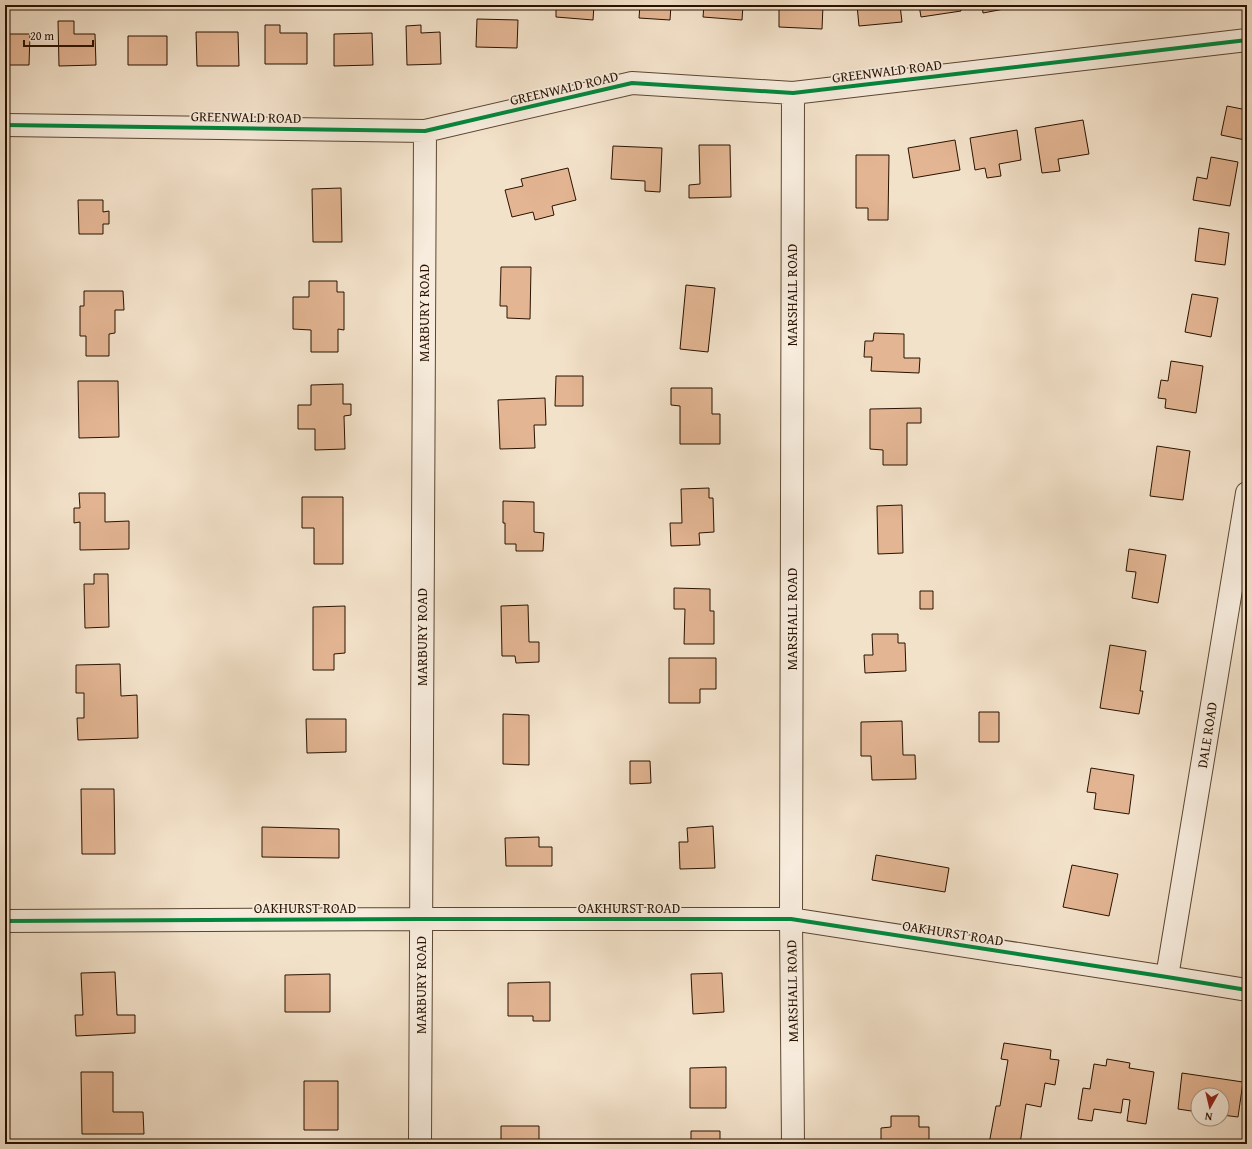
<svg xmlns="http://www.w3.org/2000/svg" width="1252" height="1149" viewBox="0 0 1252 1149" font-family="'Gentium Book Plus',serif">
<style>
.building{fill:#e3b593;stroke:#291200}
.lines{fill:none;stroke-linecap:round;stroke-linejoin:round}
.minor-casing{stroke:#5c4632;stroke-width:24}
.minor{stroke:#f7ecdd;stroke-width:22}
.cycleway-casing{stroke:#f7ecdd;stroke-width:6}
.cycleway{stroke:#00873e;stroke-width:4}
.labels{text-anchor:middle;stroke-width:3.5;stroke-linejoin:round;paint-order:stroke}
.street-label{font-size:14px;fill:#291200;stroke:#f7ecdd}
</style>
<rect width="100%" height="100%" fill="#f3e2ca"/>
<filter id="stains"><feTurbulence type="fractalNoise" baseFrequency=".005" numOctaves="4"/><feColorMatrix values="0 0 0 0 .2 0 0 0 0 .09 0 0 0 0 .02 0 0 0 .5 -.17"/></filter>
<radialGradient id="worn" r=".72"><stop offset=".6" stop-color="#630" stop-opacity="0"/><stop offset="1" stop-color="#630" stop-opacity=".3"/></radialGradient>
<path class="building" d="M 556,5 L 594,5 L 593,20 L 556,17 Z
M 640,5 L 671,5 L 670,20 L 639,18 Z
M 704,5 L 743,5 L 742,20 L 703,17 Z
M 779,5 L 823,5 L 822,29 L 779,27 Z
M 857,5 L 900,5 L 902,22 L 859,26 Z
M 919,5 L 960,5 L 961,11 L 921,17 Z
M 982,5 L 1025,5 L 983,13 Z
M 477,19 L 518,20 L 517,48 L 476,47 Z
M 58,21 L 74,21 L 74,34 L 95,34 L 96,65 L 59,66 Z
M 265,25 L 280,25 L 280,33 L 307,33 L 307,64 L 265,64 Z
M 421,25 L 421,33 L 440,32 L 441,64 L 407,65 L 406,26 Z
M 196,32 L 238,32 L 239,66 L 197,66 Z
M 372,33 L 373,65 L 334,66 L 334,34 Z
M 5,34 L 30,34 L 29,65 L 5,65 Z
M 128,36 L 167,36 L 167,65 L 128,65 Z
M 1227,106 L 1247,110 L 1247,127 L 1245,140 L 1221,135 Z
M 1083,120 L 1089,154 L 1058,159 L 1060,171 L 1042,173 L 1035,128 Z
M 1017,130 L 1021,160 L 999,164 L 1001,176 L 987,178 L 985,168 L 975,170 L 970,138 Z
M 955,140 L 960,170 L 913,178 L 908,148 Z
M 699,145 L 730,145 L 731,197 L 689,198 L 689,185 L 700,184 Z
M 613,146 L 662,148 L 660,192 L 645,191 L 645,181 L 611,179 Z
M 856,155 L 889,155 L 888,220 L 868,220 L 868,208 L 856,208 Z
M 1211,157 L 1238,162 L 1230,206 L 1193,200 L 1197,177 L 1207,179 Z
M 568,168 L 576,200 L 552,206 L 554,215 L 535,220 L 533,212 L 512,217 L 505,190 L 523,186 L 521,179 Z
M 341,188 L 342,242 L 313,242 L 312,189 Z
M 78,200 L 103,200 L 103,212 L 109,211 L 109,224 L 103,224 L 103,234 L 79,234 Z
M 1199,228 L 1229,233 L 1225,265 L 1195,261 Z
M 501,267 L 531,267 L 530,319 L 507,318 L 507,306 L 500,306 Z
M 309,281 L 337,281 L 337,292 L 344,292 L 344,330 L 338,329 L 338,352 L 311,352 L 311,330 L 293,329 L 293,297 L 309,297 Z
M 686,285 L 715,288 L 708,352 L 680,349 Z
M 84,291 L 123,291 L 124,310 L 115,310 L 115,333 L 109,334 L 109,356 L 86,356 L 86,336 L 80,336 L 80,306 L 84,306 Z
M 1192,294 L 1218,298 L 1211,337 L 1185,332 Z
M 874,333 L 904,334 L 904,358 L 920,358 L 919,373 L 871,371 L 872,357 L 864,357 L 865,341 L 873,341 Z
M 1171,361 L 1203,366 L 1196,413 L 1165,408 L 1166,399 L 1158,398 L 1161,380 L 1168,381 Z
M 556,376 L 583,376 L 583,406 L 555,406 Z
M 78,381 L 118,381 L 119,437 L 79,438 Z
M 343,384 L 343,404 L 351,404 L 351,415 L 344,416 L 345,449 L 315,450 L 315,429 L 298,429 L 298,405 L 311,405 L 311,385 Z
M 671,388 L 712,388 L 712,414 L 720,414 L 720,444 L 680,444 L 680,406 L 671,405 Z
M 545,398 L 546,425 L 534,425 L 535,448 L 500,449 L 498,400 Z
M 921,408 L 921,423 L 907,423 L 907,465 L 883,465 L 883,450 L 870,449 L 870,409 Z
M 1157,446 L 1190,451 L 1183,500 L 1150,496 Z
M 709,488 L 709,498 L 713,498 L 714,532 L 699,533 L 700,545 L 671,546 L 670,523 L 682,523 L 681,489 Z
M 79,493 L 105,493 L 105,522 L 129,521 L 129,549 L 80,550 L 80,522 L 74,523 L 74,508 L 80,508 Z
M 302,497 L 343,497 L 343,564 L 314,564 L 314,528 L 302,528 Z
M 503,501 L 534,502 L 534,532 L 544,533 L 543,551 L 516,551 L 516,544 L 505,544 L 505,523 L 503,523 Z
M 902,505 L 903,553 L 878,554 L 877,506 Z
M 1129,549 L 1166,555 L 1158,603 L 1132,598 L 1136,572 L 1126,571 Z
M 94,574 L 108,574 L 109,627 L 85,628 L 84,584 L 94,584 Z
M 674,588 L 710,589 L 710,611 L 714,611 L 714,644 L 684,644 L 685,609 L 674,609 Z
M 920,591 L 933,591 L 933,609 L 920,609 Z
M 528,605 L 529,642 L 539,642 L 539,662 L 516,663 L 515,656 L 502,656 L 501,606 Z
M 345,606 L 345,653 L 334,654 L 334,670 L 313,670 L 313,607 Z
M 872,634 L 898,634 L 898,643 L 905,643 L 906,671 L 865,673 L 864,655 L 873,655 Z
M 1110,645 L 1146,651 L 1140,691 L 1143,691 L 1139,714 L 1100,708 Z
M 669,658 L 716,658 L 716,689 L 700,689 L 700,703 L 669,703 Z
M 120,664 L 121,696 L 137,695 L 138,738 L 78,740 L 77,718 L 84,718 L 84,693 L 76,693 L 76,665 Z
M 979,712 L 999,712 L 999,742 L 979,742 Z
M 503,714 L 529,715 L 529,765 L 503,764 Z
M 306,719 L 346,719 L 346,752 L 307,753 Z
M 902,721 L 903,755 L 915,755 L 916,779 L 872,780 L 871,756 L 861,756 L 861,722 Z
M 630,761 L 650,761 L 651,783 L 630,784 Z
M 1091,768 L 1134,775 L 1129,814 L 1094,809 L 1096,793 L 1087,792 Z
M 81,789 L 114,789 L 115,854 L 82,854 Z
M 713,826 L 715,868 L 680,869 L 679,842 L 688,842 L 687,828 Z
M 262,827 L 339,829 L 339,858 L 262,857 Z
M 539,837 L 539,847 L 552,847 L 552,866 L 506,866 L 505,838 Z
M 876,855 L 949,868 L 945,892 L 872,880 Z
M 1072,865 L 1118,874 L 1109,916 L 1063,907 Z
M 115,972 L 117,1015 L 135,1015 L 135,1033 L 76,1036 L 75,1015 L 83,1015 L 81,973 Z
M 722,973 L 724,1012 L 693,1014 L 691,974 Z
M 330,974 L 330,1012 L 285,1012 L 285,975 Z
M 550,982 L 550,1021 L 533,1021 L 533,1016 L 508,1016 L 508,983 Z
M 1004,1043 L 1051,1050 L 1050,1059 L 1059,1060 L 1055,1085 L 1045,1083 L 1041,1107 L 1026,1104 L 1020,1144 L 989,1144 L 996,1106 L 1000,1106 L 1008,1060 L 1001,1059 Z
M 1107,1059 L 1130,1063 L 1129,1068 L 1154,1072 L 1146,1124 L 1127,1121 L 1130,1100 L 1123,1099 L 1121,1113 L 1094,1109 L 1092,1121 L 1078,1119 L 1083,1088 L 1090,1089 L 1094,1064 L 1106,1066 Z
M 726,1067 L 726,1108 L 690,1108 L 690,1068 Z
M 81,1072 L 113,1072 L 113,1112 L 143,1112 L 144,1134 L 82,1134 Z
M 1182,1073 L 1243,1082 L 1238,1117 L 1222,1115 L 1222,1095 L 1198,1095 L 1198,1112 L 1178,1109 Z
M 304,1081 L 338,1081 L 338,1130 L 304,1130 Z
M 891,1116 L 919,1116 L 919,1127 L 929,1127 L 929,1144 L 881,1144 L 881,1128 L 891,1127 Z
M 501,1126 L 539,1126 L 539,1144 L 501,1144 Z
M 691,1131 L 720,1131 L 720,1144 L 691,1144 Z"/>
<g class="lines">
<defs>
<path id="minor" d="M 793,93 L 791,919 L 793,1144
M 5,125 L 425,131 L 632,83 L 793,93 L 1247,40
M 5,921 L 421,919 L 791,919 L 1167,977 L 1247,990
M 1167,977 L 1247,493
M 420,1144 L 425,131"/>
</defs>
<use href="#minor" class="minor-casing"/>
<use href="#minor" class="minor"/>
<defs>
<path id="cycleway" d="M 5,125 L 425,131 L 632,83 L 793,93 L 1247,40
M 5,921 L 421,919 L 791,919 L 1167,977 L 1247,990"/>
</defs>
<use href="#cycleway" class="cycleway-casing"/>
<use href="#cycleway" class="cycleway"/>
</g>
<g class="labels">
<g class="street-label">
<text transform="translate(887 71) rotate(-7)" y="5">GREENWALD ROAD</text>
<text transform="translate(564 88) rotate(-13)" y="5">GREENWALD ROAD</text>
<text transform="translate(246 117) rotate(1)" y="5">GREENWALD ROAD</text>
<text transform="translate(792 295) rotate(-90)" y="5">MARSHALL ROAD</text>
<text transform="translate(424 313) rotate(-90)" y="5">MARBURY ROAD</text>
<text transform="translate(792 619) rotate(-90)" y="5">MARSHALL ROAD</text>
<text transform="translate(422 637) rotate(-90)" y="5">MARBURY ROAD</text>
<text transform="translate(1207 735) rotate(-81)" y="5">DALE ROAD</text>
<text x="305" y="913">OAKHURST ROAD</text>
<text x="629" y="913">OAKHURST ROAD</text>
<text transform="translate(953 933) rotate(9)" y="5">OAKHURST ROAD</text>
<text transform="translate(421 985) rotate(-90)" y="5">MARBURY ROAD</text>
<text transform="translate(792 991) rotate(-91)" y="5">MARSHALL ROAD</text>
</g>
</g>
<rect width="1252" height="1149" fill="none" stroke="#f3e2ca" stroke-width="20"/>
<rect x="6" y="6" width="1240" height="1137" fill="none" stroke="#291200" stroke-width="2"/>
<rect x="10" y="10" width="1232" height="1129" fill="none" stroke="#291200"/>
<g transform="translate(1210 1107) rotate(188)"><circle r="19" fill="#f7ecdd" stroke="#a59585"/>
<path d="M0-3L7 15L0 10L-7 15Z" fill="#8f2418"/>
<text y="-6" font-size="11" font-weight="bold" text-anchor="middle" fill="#291200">N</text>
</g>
<path d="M24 40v6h69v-6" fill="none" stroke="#291200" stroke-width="2"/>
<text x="30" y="40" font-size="12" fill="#291200" stroke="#f7ecdd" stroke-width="3" paint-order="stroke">20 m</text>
<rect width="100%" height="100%" filter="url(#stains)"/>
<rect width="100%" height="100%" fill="url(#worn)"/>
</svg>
